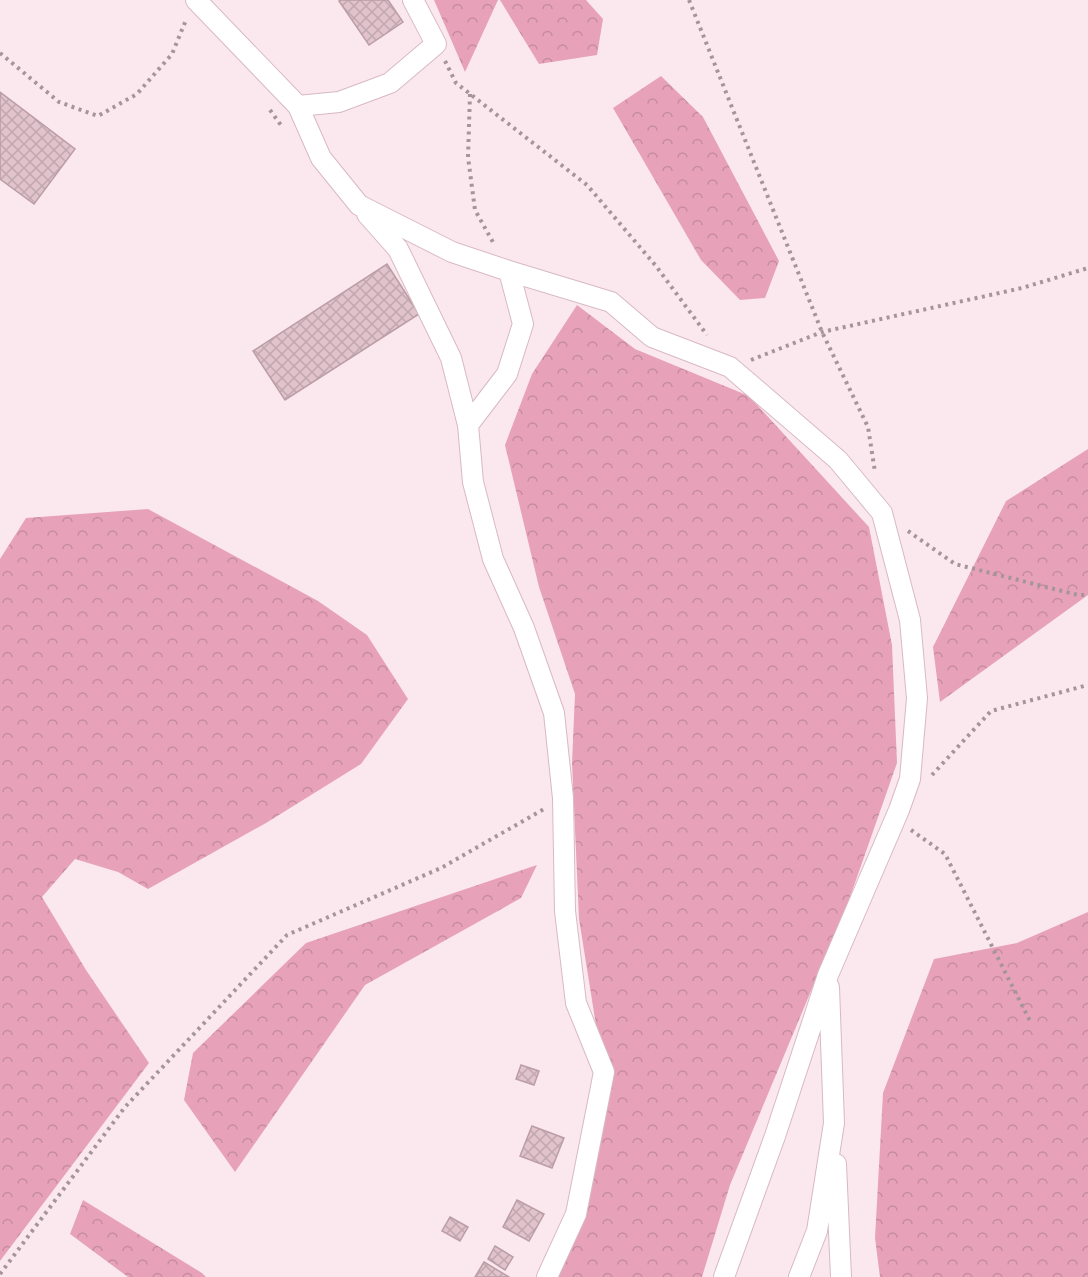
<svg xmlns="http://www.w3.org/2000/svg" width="1088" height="1277" viewBox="0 0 1088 1277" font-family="Literata,serif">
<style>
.forest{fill:url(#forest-crowns)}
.building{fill:url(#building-cross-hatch);stroke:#bb9da7;stroke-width:1.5}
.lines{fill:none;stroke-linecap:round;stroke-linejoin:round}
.minor-casing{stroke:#d8b9c3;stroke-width:22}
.path{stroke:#a5959a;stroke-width:4;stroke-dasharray:3 4.5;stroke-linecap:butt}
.minor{stroke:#fff;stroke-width:20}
</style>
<defs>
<pattern id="forest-crowns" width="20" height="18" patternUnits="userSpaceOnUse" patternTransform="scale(1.5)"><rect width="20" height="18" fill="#e7a2b9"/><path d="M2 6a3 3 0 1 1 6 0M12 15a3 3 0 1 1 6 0" fill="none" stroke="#c68b9f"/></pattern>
<pattern id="building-cross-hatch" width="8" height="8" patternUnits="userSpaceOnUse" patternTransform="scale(1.5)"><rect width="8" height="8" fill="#e1c3cc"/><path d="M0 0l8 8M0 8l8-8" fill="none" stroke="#c1a7af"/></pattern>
</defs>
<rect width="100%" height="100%" fill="#fbe8ee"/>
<path class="forest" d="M 434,0 L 498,0 L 465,72 Z
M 500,0 L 586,0 L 603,19 L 597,55 L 539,64 Z
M 661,76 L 703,117 L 779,261 L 765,298 L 740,300 L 701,260 L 613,108 Z
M 577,305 L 635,349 L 749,396 L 869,527 L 892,645 L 897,763 L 849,900 L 730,1185 L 702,1277 L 549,1277 L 604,1075 L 579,919 L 572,763 L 575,694 L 539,587 L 505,445 L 532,374 Z
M 1088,449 L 1088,595 L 940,702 L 933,647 L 1006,501 Z
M 148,509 L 318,601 L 367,635 L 408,699 L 361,764 L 266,823 L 148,889 L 118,872 L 75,859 L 42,897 L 86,970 L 149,1063 L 0,1261 L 0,559 L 26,518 Z
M 537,865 L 521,898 L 365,985 L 235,1172 L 184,1100 L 193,1053 L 306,943 Z
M 1088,912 L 1088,1277 L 880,1277 L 875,1238 L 883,1093 L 934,959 L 1017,943 Z
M 83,1200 L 202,1273 L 206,1277 L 128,1277 L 70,1234 Z"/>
<path class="building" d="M 341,0 L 388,0 L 403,22 L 369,45 L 339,1 Z
M 0,92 L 75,149 L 34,204 L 0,179 Z
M 387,264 L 419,314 L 285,400 L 253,351 Z
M 521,1065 L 539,1071 L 534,1085 L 516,1079 Z
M 532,1126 L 564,1138 L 552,1168 L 520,1156 Z
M 517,1200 L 544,1214 L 529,1241 L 503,1227 Z
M 450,1217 L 468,1227 L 460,1241 L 442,1231 Z
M 495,1246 L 513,1257 L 505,1270 L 488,1259 Z
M 484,1262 L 509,1277 L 475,1277 Z"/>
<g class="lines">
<defs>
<path id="minor" d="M 196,0 L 298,106 L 321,158 L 359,205 L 452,252 L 509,271 L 611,302 L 652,337 L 730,367 L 838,460 L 882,513 L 910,620 L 917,698 L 910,779 L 899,810 L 828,975 L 775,1136 L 724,1277
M 298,106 L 339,102 L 390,83 L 436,44 L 413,0
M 367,214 L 398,249 L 451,358 L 468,425
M 509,271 L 523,324 L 507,374 L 468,425 L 473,482 L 493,559 L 524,628 L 554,713 L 563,798 L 565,911 L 576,1003 L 604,1072 L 576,1214 L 547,1277
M 836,1164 L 841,1277
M 799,1277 L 817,1231 L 834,1123 L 829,987"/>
</defs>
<use href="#minor" class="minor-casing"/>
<path class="path" d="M 689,0 L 822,332 L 868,427 L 875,472
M 0,53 L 59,102 L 98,116 L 137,94 L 172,54 L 186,20
M 445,61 L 456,83 L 587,185 L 656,266 L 707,335
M 470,94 L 468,157 L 475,210 L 494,244
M 270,110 L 283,128
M 751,360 L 822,332 L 1022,288 L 1088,268
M 908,531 L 955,564 L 1078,595 L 1088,595
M 932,775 L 991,711 L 1088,685
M 911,830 L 945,854 L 1031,1023
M 0,1274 L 125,1107 L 287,935 L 441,868 L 544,809"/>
<use href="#minor" class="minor"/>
</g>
</svg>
